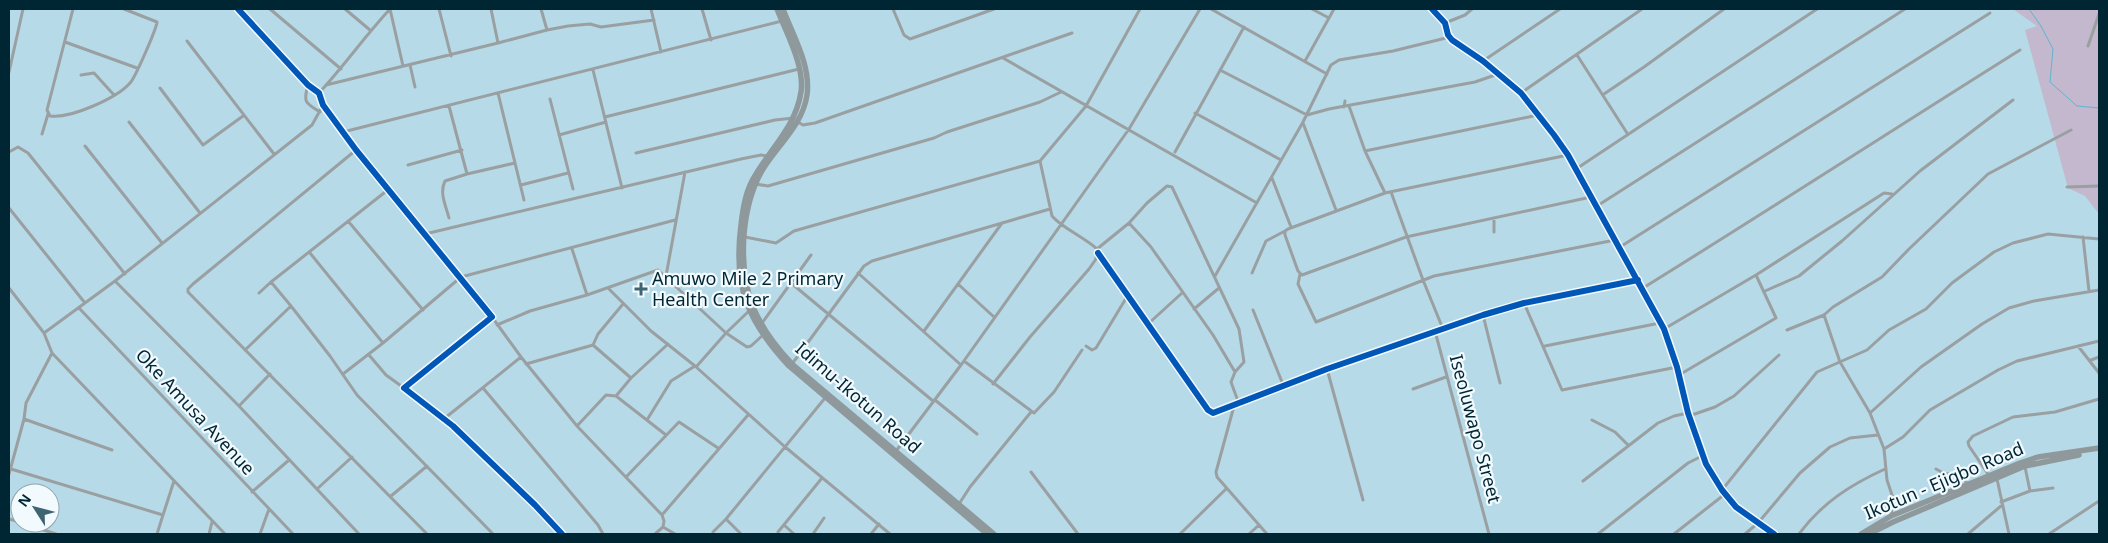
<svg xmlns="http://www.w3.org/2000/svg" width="2108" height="543" viewBox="0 0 2108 543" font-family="'Noto Sans',sans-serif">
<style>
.green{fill:#c3b8cd}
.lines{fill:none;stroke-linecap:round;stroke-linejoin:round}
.stream{stroke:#5fb4d2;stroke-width:1}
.minor{stroke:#9aa0a2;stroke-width:3}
.tertiary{stroke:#9aa0a2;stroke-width:4.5}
.primary{stroke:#8f999c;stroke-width:5.5}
.cycleway-casing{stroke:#f2fafe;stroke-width:9}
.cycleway{stroke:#0057b8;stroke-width:6}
.poi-dot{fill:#406572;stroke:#f2fafe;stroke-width:2}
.labels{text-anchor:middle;stroke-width:4.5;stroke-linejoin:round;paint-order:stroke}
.poi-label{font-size:18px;fill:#002633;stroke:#f2fafe;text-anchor:start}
.street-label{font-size:18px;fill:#002633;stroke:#f2fafe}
</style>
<rect width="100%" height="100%" fill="#b6dae8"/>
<path class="green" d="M 2013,9 L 2099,9 L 2099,214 L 2085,196 L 2068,188 L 2025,30 L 2037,26 Z"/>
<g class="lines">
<path class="stream" d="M 2029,9 L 2041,26 L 2053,49 L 2050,82 L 2077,106 L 2099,108"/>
<path class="minor" d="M 73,9 L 47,110 L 50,116 C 70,119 117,98 130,83 C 135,78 156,30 157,22 L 124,9
M 238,9 L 308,85 L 319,93 L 323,105 L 356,150 L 492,317 L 404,388 L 453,426 L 535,505 L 562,534
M 270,9 L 341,69
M 345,9 L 370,30
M 390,9 L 403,66
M 439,9 L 451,56
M 541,9 L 547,30
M 651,9 L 661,52
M 702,9 L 711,40
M 893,9 L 904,35 L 910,39 L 994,9
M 1211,9 L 1327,74
M 1312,9 L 1329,18
M 1445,23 L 1465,15 L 1472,9
M 187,41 L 274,154
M 65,42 L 137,68
M 498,43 L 547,30 L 568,26 L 590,24 L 601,27 L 654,20
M 2088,46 L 2099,14
M 1577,55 L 1627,133
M 1003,58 L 1257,203
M 1305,61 L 1334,9
M 1483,61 L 1560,9
M 410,65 L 415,87
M 593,70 L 622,188
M 1220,70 L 1307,115 L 1329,109 L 1475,82 L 1498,74
M 9,72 L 23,9
M 81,75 L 94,73 L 114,95
M 308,85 C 303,102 305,103 320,112
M 326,85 L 498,43 L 491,9
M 160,88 L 203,145 L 243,116
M 319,93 C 344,66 365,36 390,9
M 498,93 L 524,200
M 1521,93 L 1642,9
M 1604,94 L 1644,67 L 1724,9
M 550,99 L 573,189
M 449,106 L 467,174
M 1349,106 L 1365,151 L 1385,193
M 1344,107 L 1345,101
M 1195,113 L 1281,160
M 605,117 L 799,69
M 129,122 L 200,213
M 798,122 L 803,125 L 815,123 L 1072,33
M 1303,123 L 1336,210
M 343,132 L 782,21
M 42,134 L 48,114
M 559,135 L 606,122
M 85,146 L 162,243
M 356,150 L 193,284 L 188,289 L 188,292 L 427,534
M 1365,151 L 1538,115
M 9,152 L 18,147 L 28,153 L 125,274
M 1175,152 L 1244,27
M 636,153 L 775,120 L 794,118
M 1568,155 L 1385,193 L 1288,229 L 1285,231 L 1285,235 L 1298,271 L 1302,275 L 1406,237 L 1591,197
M 408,165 L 462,150
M 1576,169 L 1817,9
M 1272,178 L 1291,227
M 755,184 L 768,186 L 934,138 L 947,132 L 1040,102 L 1061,92
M 521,185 L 568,173
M 2067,187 L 2099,186
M 1391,192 L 1423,280 L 1443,329
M 1597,206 L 1905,9
M 9,208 L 85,303
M 449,218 C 446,206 439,193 445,181 L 467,174 L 515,163
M 348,221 L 423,310
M 1129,223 L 1151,247 L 1213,335 L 1235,372
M 1494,232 L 1494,218
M 425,234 L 741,159 L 761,155 L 768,156
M 745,237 L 776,243 L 794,231 L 1040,161
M 2083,237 L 2089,291
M 1620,247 L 1990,13
M 572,249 L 587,295
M 1097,249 L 1129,223 L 1147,203 L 1167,186 L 1172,187 L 1239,329 L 1244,362 L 1235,372 L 1231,382 L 1239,404
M 310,253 L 383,343
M 1098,253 L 1208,410 L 1213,413 L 1327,369 L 1483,315 L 1524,303 L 1638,280
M 858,273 L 961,365
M 1252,273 L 1266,241 L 1285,231
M 1300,274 L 1298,284 L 1316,322 L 1434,276 L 1615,240
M 666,276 L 685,172
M 1215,276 L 1303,122 L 1331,65 L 1339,60 L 1393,51 L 1450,37
M 115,281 L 312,125 L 323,105
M 791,283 L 933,401
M 958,284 L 994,317
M 9,288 L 44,333
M 608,288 L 651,331 L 695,366 L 784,446 L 890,534
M 1643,288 C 1769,210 1894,129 2020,50
M 1765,291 L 1799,276 L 1842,241 L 1920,171 L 2013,100
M 259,293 L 271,282
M 1524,303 L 1562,390 L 1677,367
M 291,306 L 330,356 L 357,395 L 493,534
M 79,308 L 293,534
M 1194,309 L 1219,288
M 1253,310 L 1284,387
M 1483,315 L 1500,383
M 1824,315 L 1840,362 L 1870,413 L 1884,449 L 1887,480 L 1893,498 L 1891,517
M 492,317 L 521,357 L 577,426 L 662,515 L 664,521 L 663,527 L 655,534
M 762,323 L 811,255
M 1148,324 L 1182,293
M 497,325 L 530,311 L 587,295 L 658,270 L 726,333 L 747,347 L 751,346 L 763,335
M 1664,329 L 1756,275 L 1884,193 L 1892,194
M 1787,330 L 1824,315 L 1833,307 L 1882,277 L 1909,249 L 1988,174 L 2071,130
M 924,331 L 1002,223
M 1435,331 L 1489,534
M 593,345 L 598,334 L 623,304
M 1086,346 L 1092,350 L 1096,348 L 1128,295
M 1545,346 L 1660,323
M 2078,346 L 2099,373
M 245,350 L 291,306 L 271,282 L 389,189
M 52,353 L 225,534
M 369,355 L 386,375 L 404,388
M 2091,360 L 2099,357
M 964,361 L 1034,413 L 1054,392 L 1082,350
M 526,364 L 593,345 L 631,378
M 792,364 L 864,266 L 872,261 L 1050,209
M 696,367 L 726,333 L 750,310
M 1327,369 L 1363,500
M 343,374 L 383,343 L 461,277 L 675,220
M 1679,375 L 1776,318 L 1756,275
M 993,384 L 1030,337 L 1089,269 L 1096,259 L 1097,249 C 1084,237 1062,228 1052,216 L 1040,161 L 1086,106 L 1140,9
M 483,388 L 598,525 L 603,534
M 1413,389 L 1446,377
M 616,396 L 631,378 L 668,344
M 935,400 L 977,434
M 239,406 L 270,374
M 1234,406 L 1216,472 L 1217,477 L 1267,534
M 1870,413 L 1921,367 L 1982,324 L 2009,308 L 2034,301 L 2099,290
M 1689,416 L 1715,407 L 1734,396 L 1779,355
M 445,418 L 521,357
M 24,419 L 112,450
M 647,420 L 671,381 L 695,366
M 1592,420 L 1615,432 L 1628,445
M 577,426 L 606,395 L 616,396 L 666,435
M 1884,449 L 1903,437 L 1930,410 L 1998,370 L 2017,361 L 2099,341
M 896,451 L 961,365 L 1129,129 L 1200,9
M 11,469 L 163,515 L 174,481
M 1936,469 L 1945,474 L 1957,473 L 1968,484
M 1031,472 L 1078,534
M 9,474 L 24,419 L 26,403 L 52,353 L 44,333 L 115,281 L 239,406 L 359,534
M 1988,474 L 1969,446 L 1968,442 L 1973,436 L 2013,417 L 2055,412 L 2099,399
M 627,476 L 679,422 L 718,448
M 1997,479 L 2009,534
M 1583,481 L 1658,423 L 1674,416 L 1688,413
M 317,489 L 352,457
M 1722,490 L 1817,372 L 1867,350 L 1889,330 L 1926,309 L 1952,283 L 1994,252 L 2013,243 L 2048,234 L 2099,239
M 2030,491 L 2053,488
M 252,492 L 289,460
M 391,496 L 427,466
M 2001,502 L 2030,491 L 2025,467
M 959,504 L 970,487 L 1031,412
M 662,515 L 748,415
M 9,519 L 20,522
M 726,519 L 741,534
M 22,523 L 56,534
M 784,525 L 794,534
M 663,527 L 675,534
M 713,532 L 726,519 L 825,398
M 778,532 L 822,478
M 157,534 L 163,515
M 209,534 L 212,522
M 260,534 L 269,509
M 813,534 L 824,518
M 871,534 L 879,524
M 1180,534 L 1226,489
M 1249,534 L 1259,525
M 1598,534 L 1688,463 L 1702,456
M 1674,534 L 1725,494
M 1745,534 L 1758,523 L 1800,473 L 1830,447 L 1850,438 L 1878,435
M 1799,534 C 1822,503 1850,485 1885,469
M 1968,534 L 2001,506
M 2049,534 L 2099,501"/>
<path class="tertiary" d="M 1432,9 L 1445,23 L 1448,35 L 1452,40 L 1483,61 L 1521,93 L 1554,135 L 1568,155 L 1664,329 L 1677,367 L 1688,413 L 1706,464 L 1722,490 L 1736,507 L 1774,534"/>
<path class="primary" d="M 777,9 C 786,32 805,67 801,92 C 796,125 773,146 756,174 C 746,189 743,207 741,225 C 733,286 747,321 789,366 L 987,534
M 783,9 C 793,36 811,65 807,95 C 803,124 778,145 763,169 C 751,189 746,211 744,234 C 740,289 754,324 792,364 L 994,534
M 1861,534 L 1891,516 L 2020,463 L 2038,457 L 2099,448
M 1869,534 L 1893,522 L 2025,466 L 2079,455"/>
<defs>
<path id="cycleway" d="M 238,9 L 308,85 L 319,93 L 323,105 L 356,150 L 492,317 L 404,388 L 453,426 L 535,505 L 562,534
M 1432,9 L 1445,23 L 1448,35 L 1452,40 L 1483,61 L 1521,93 L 1554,135 L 1568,155 L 1664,329 L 1677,367 L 1688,413 L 1706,464 L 1722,490 L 1736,507 L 1774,534
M 1098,253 L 1208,410 L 1213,413 L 1327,369 L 1483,315 L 1524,303 L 1638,280"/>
</defs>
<use href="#cycleway" class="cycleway-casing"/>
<use href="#cycleway" class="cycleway"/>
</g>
<path class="poi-dot" d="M638.5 281.5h5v5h5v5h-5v5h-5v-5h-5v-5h5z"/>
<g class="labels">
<g class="poi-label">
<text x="652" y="285">Amuwo Mile 2 Primary<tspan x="652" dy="21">Health Center</tspan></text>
</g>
<g class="street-label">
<text transform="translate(858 398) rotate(41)" y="6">Idimu-Ikotun Road</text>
<text transform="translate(195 412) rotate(47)" y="6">Oke Amusa Avenue</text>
<text transform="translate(1475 429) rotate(75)" y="6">Iseoluwapo Street</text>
<text transform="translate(1944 481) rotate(-23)" y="6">Ikotun - Ejigbo Road</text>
</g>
</g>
<rect width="2108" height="543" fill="none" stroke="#002633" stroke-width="20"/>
<g transform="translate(35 508) rotate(306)"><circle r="24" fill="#f2fafe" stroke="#91a5ad"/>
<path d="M0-4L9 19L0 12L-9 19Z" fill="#406572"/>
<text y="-8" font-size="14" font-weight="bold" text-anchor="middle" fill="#002633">N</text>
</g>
</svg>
